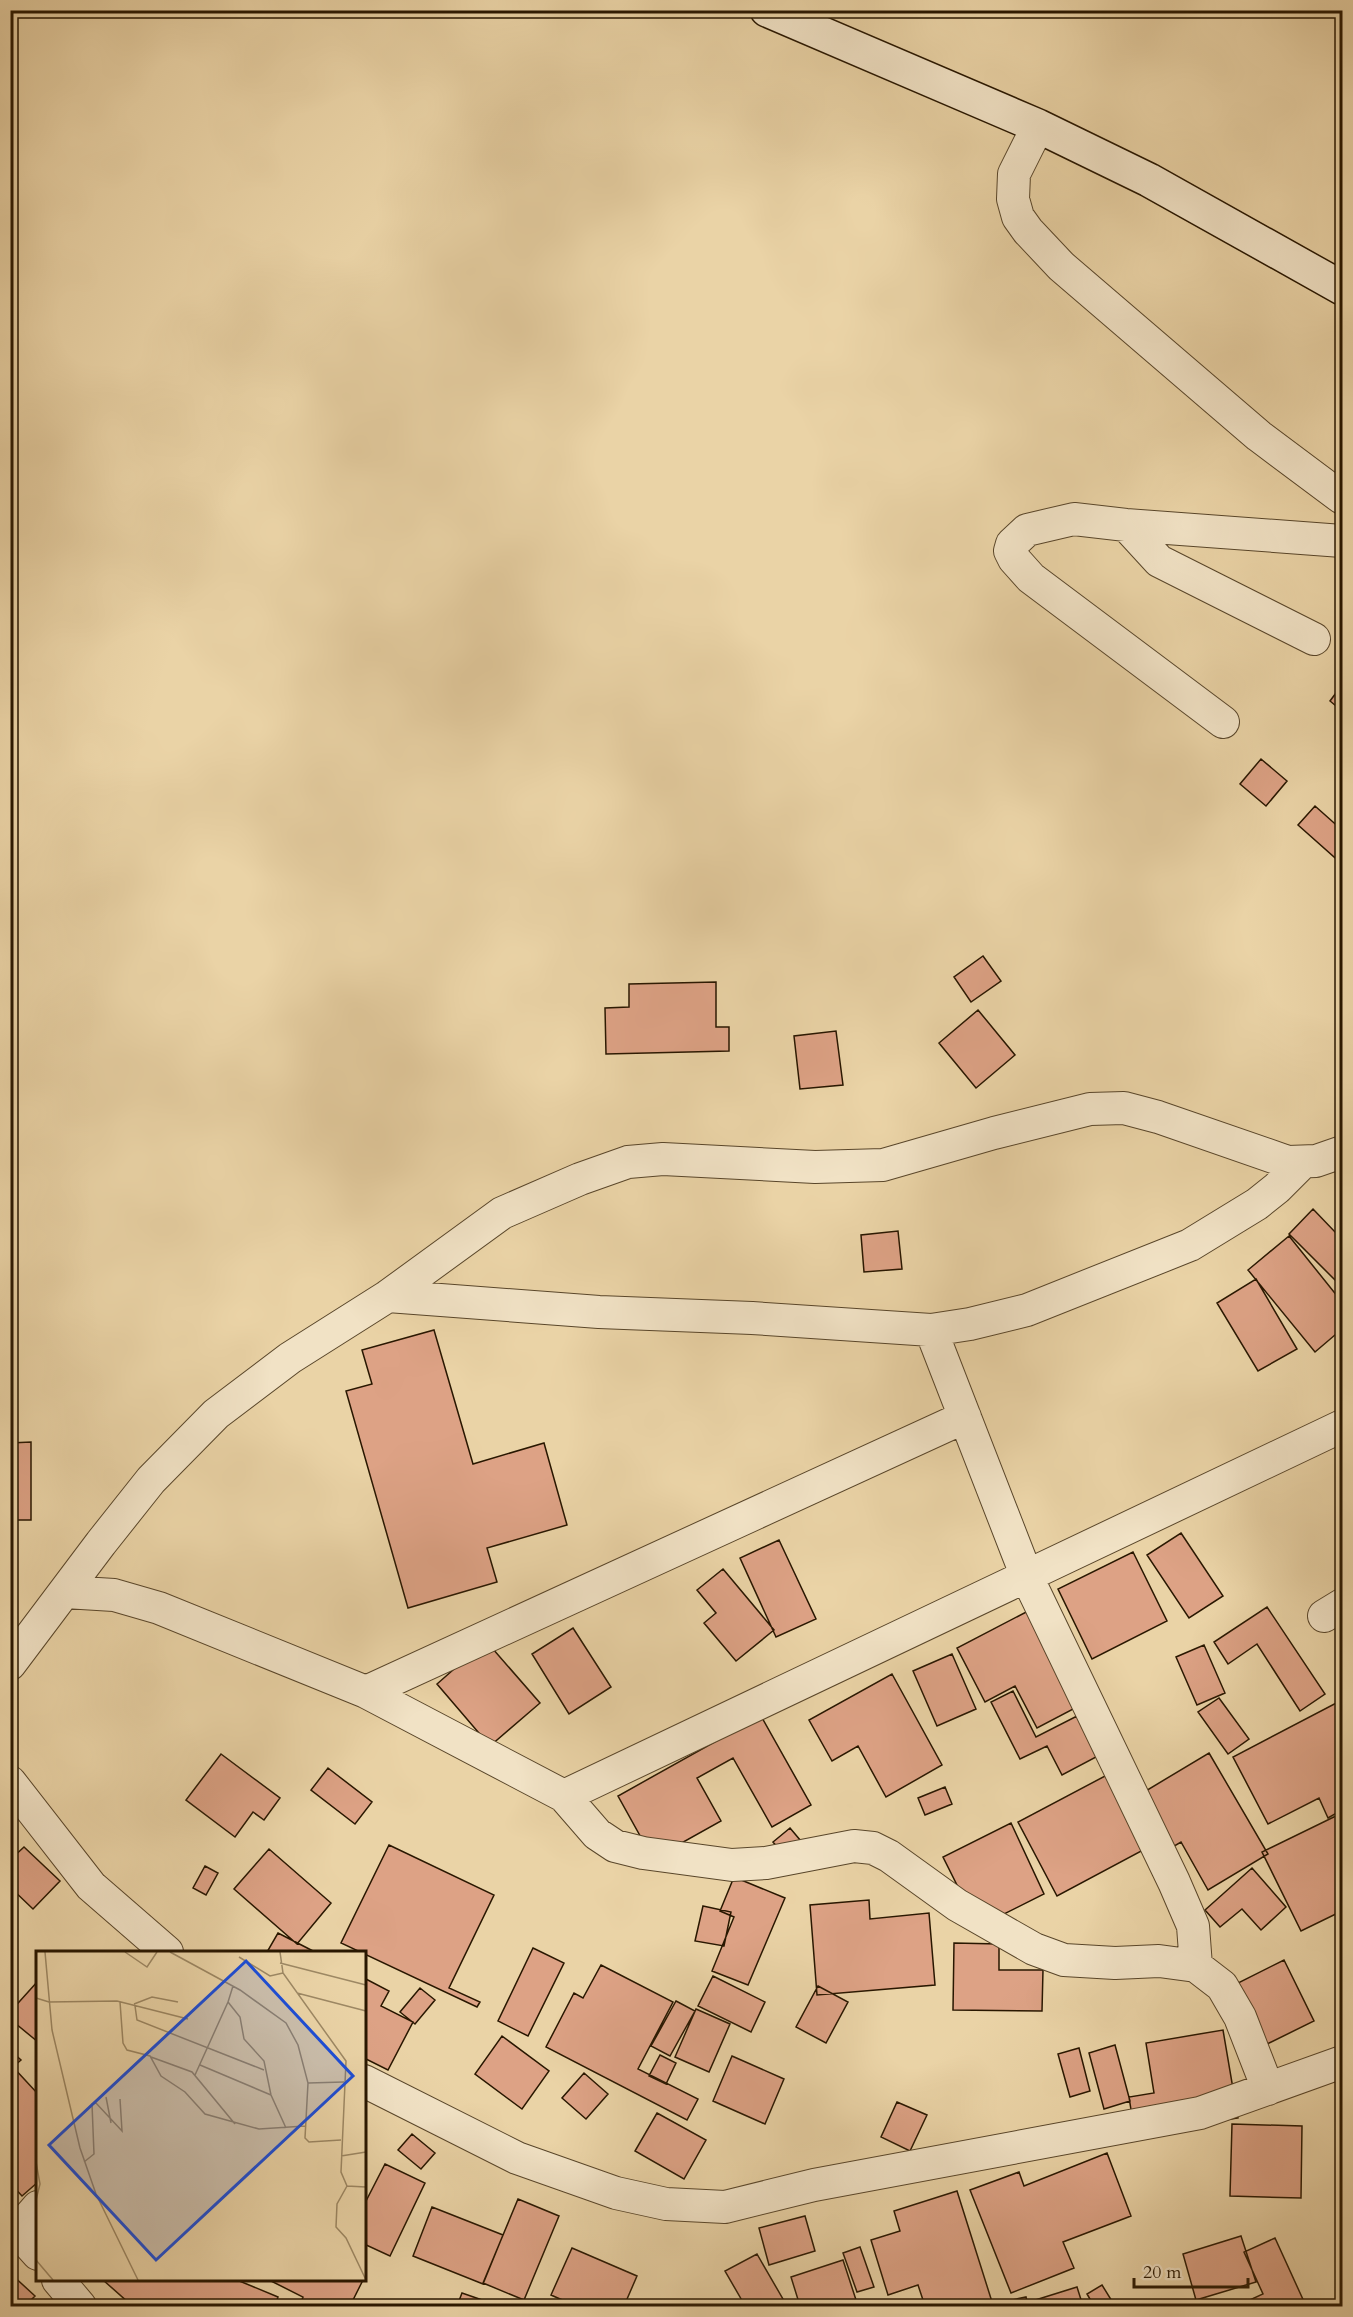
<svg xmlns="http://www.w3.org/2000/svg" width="1353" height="2317" viewBox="0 0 1353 2317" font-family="Cardo,serif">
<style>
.building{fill:#dda285;stroke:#291700;stroke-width:1.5}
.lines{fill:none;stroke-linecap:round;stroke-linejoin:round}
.street-casing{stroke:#59462a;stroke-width:34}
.secondary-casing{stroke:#291700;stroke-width:36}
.street{stroke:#f1e2c5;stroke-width:32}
.secondary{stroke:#f1e2c5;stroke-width:33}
.inset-road{fill:none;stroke:#9d8864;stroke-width:1.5}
.view{fill:#1d4ed8;fill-opacity:0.15;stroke:#1d4ed8;stroke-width:3}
.inset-edge{fill:none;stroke:#291700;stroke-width:3}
</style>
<rect width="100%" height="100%" fill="#ead3a6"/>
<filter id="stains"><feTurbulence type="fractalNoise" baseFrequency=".00333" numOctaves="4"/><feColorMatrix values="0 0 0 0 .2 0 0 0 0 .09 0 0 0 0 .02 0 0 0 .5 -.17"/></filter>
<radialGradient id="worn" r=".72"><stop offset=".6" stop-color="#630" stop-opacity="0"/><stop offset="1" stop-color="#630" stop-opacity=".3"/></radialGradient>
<path class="building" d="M 1342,685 L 1342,711 L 1330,701 Z
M 1261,759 L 1287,781 L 1266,806 L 1240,784 Z
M 1315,806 L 1342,830 L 1342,864 L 1298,825 Z
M 983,956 L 1001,981 L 971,1002 L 954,977 Z
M 716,982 L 716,1027 L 729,1027 L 729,1051 L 606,1054 L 605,1008 L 629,1007 L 629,984 Z
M 978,1010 L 1015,1055 L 976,1088 L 939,1043 Z
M 836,1031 L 843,1085 L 800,1089 L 794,1036 Z
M 1313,1209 L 1335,1232 L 1342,1224 L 1342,1287 L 1289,1234 Z
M 898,1231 L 902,1269 L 864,1272 L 861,1235 Z
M 1289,1236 L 1342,1302 L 1342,1329 L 1315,1352 L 1248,1270 Z
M 1256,1279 L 1297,1349 L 1258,1371 L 1217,1303 Z
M 434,1330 L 473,1464 L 544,1443 L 567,1525 L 487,1548 L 497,1582 L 408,1608 L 346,1391 L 372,1384 L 362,1350 Z
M 31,1442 L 31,1520 L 10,1520 L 10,1443 Z
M 1181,1533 L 1223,1596 L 1189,1618 L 1147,1555 Z
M 779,1540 L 816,1619 L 776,1637 L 740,1558 Z
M 1133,1552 L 1167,1621 L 1092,1659 L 1058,1589 Z
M 723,1569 L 774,1630 L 736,1661 L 704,1623 L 716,1613 L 697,1590 Z
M 1267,1607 L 1325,1694 L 1300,1711 L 1257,1644 L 1228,1664 L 1214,1642 Z
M 1030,1610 L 1079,1706 L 1037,1728 L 1015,1686 L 985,1702 L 957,1648 Z
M 573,1628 L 611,1687 L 569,1714 L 532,1654 Z
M 486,1641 L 540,1703 L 490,1746 L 437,1684 Z
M 1204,1645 L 1225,1693 L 1197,1705 L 1176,1657 Z
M 952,1654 L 976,1709 L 937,1726 L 913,1671 Z
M 892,1674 L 942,1765 L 886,1797 L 858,1746 L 832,1761 L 809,1720 Z
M 1013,1691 L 1036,1737 L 1077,1716 L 1098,1756 L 1062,1775 L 1047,1746 L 1020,1759 L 991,1702 Z
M 1219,1698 L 1249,1739 L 1228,1754 L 1198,1712 Z
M 1342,1700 L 1342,1810 L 1328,1818 L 1319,1798 L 1268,1824 L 1233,1757 Z
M 761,1716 L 811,1805 L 772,1827 L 733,1758 L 697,1778 L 721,1821 L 653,1859 L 618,1796 Z
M 1209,1753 L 1268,1854 L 1208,1890 L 1181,1842 L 1171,1848 L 1139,1795 Z
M 221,1754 L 280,1798 L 264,1820 L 253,1812 L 235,1837 L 186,1800 Z
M 328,1768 L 372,1802 L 355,1824 L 311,1790 Z
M 1107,1775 L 1147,1848 L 1057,1896 L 1018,1822 Z
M 945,1787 L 952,1804 L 925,1815 L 918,1798 Z
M 1342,1813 L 1342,1911 L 1301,1931 L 1262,1852 Z
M 1011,1823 L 1044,1894 L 978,1927 L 943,1857 Z
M 790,1828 L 811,1853 L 794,1867 L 773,1842 Z
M 389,1845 L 494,1895 L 449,1988 L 480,2002 L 477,2007 L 341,1943 Z
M 24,1847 L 60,1881 L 33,1909 L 10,1887 L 10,1860 Z
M 269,1849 L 331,1903 L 297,1944 L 234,1889 Z
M 205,1866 L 218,1873 L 206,1895 L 193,1888 Z
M 1252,1868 L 1286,1907 L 1261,1930 L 1242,1909 L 1220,1927 L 1205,1910 Z
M 734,1877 L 785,1898 L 748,1985 L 712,1971 L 734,1917 L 720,1911 Z
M 869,1900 L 870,1919 L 929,1913 L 935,1985 L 817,1995 L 810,1905 Z
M 703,1906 L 731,1912 L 724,1946 L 695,1941 Z
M 278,1933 L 315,1952 L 267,1952 Z
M 954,1943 L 999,1944 L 999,1970 L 1043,1970 L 1042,2011 L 953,2010 Z
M 533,1948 L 564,1963 L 528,2036 L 498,2021 Z
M 1284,1960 L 1314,2021 L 1263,2046 L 1234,1985 Z
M 601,1965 L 673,2002 L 638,2069 L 698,2099 L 687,2120 L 546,2047 L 574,1993 L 583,1998 Z
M 713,1976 L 765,2002 L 751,2032 L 698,2006 Z
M 364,1978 L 389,1991 L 381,2006 L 413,2022 L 388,2070 L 364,2058 Z
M 38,1981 L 38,2042 L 10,2019 L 10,2012 Z
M 818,1986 L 848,2002 L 826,2043 L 796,2027 Z
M 420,1988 L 435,2000 L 415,2024 L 400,2012 Z
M 676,2001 L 695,2011 L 670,2056 L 651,2046 Z
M 696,2009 L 730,2024 L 709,2072 L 675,2057 Z
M 1223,2030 L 1238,2118 L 1135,2135 L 1129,2097 L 1154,2093 L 1146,2043 Z
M 502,2036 L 549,2071 L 522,2109 L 475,2074 Z
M 1115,2045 L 1130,2101 L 1104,2109 L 1089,2053 Z
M 1079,2048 L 1090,2091 L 1070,2097 L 1058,2054 Z
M 10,2050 L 21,2060 L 13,2067 L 38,2094 L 38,2182 L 22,2196 L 10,2183 Z
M 660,2055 L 676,2063 L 666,2084 L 649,2076 Z
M 732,2056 L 784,2079 L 765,2124 L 713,2101 Z
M 584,2073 L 608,2094 L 586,2119 L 562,2098 Z
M 897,2102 L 927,2115 L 910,2151 L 881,2137 Z
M 657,2113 L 706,2140 L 684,2179 L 635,2151 Z
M 1232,2124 L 1302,2126 L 1301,2198 L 1230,2196 Z
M 412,2134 L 435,2153 L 421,2169 L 398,2150 Z
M 1107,2153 L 1131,2216 L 1063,2242 L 1074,2268 L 1011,2293 L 970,2190 L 1019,2172 L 1024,2186 Z
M 385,2164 L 425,2183 L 390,2256 L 364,2244 L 364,2205 Z
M 957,2191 L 993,2305 L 987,2306 L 925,2306 L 918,2285 L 888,2295 L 871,2240 L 900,2231 L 894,2211 Z
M 518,2199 L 559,2216 L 524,2300 L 483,2283 Z
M 432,2207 L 503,2235 L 483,2284 L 413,2256 Z
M 805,2216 L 815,2251 L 769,2265 L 759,2228 Z
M 1241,2236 L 1256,2282 L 1196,2300 L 1183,2254 Z
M 1275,2238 L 1306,2306 L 1243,2306 L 1241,2304 L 1263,2294 L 1244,2252 Z
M 860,2247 L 874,2287 L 857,2292 L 843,2253 Z
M 572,2248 L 637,2276 L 624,2306 L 576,2306 L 551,2295 Z
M 757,2254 L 787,2306 L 741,2306 L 744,2304 L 725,2271 Z
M 843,2260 L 858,2306 L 800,2306 L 791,2277 Z
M 10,2273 L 35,2296 L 25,2306 L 10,2306 Z
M 103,2280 L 237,2280 L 278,2297 L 275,2306 L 136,2306 L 128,2302 Z
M 272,2280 L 363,2280 L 350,2306 L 303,2306 L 300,2305 L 303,2297 L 271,2281 Z
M 1102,2285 L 1115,2306 L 1094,2306 L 1087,2294 Z
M 1077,2287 L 1083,2306 L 1031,2306 L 1029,2302 Z
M 462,2293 L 488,2302 L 487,2306 L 457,2306 Z
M 1026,2297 L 1028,2306 L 1008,2306 L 1007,2301 Z"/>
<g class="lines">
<defs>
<path id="street" d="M 1038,126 L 1014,174 L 1013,199 L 1018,217 L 1028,231 L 1061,266 L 1259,436 L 1342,498
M 1126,525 L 1159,561 L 1314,639
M 1223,722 L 1031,578 L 1014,559 L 1010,551 L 1012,544 L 1027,530 L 1074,519 L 1126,525 L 1342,541
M 388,1296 L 599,1312 L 752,1318 L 931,1330 L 970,1324 L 1027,1310 L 1190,1245 L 1257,1204 L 1277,1188 L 1302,1163
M 931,1330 L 1027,1577 L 1174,1882 L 1193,1926 L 1196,1966
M 65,1592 L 114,1595 L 159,1608 L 366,1692 L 564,1796 L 597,1834 L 615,1846 L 643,1853 L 732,1865 L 766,1863 L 854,1846 L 873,1848 L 889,1856 L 957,1905 L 1034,1949 L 1064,1960 L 1115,1963 L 1159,1961 L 1196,1966 L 1222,1986 L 1240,2017 L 1268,2089
M 1324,1616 L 1342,1605
M 10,1664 L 101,1543 L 151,1480 L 216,1414 L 290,1358 L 388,1296 L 502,1213 L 580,1179 L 628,1162 L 663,1159 L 815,1167 L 883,1165 L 994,1133 L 1090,1109 L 1124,1108 L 1158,1117 L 1288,1162 L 1316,1161 L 1342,1152
M 366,1692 L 965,1417
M 10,1782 L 91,1886 L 167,1952
M 564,1796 L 1342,1426
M 364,2081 L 517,2158 L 616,2193 L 666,2204 L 725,2207 L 814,2185 L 1200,2113 L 1342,2062
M 10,2223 L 38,2254
M 18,2230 L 38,2207
M 58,2280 L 80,2306"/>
<path id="secondary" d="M 767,10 L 1038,126 L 1149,180 L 1342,288"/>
</defs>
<use href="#street" class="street-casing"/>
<use href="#secondary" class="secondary-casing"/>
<use href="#street" class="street"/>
<use href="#secondary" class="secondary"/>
</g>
<g transform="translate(36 1951)">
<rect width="330" height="330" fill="#ead3a6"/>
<path class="inset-road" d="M 9,1 L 16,79 L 44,197 L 60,243 L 102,329M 89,1 L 111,16 L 121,1M 134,1 L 204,39 L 250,72 L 262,94 L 272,132 L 269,187 L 273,191 L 305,189M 244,1 L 247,22 L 310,110 L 305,221 L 311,235 L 330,236M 203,6 L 234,25 L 247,22M 244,12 L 330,34M 197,35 L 192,51 L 204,66 L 208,88 L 228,110 L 235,144 L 250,177M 261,42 L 330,60M 0,47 L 13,51 L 81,50 L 152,68M 84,51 L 87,92 L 91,99 L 114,105 L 125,125 L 149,141 L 169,163 L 223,178 L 269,175M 98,53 L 116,46 L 142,51M 99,55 L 101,69 L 228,119M 115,106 L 156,121 L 199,173M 164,114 L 235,144M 159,124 L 192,51M 272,132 L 308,131M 70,146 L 75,172M 305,205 L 330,201M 0,211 L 4,233 L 0,249M 48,211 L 58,203 L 56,153 L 60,152 L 86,180 L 84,148M 311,235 L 301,253 L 300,276 L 310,287 L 330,329M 0,309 L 17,329"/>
<path class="view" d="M 210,10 L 317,125 L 120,309 L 13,194 Z"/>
<rect width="330" height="330" class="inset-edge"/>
</g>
<rect width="1353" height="2317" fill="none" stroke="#ead3a6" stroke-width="36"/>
<rect x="12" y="12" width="1329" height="2293" fill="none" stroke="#291700" stroke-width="3"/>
<rect x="18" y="18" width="1317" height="2281" fill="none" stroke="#291700" stroke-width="1.5"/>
<path d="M1134 2278v9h114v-9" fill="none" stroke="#291700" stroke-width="3"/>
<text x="1143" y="2278" font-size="18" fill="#291700" stroke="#f1e2c5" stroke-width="4.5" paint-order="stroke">20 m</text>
<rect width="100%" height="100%" filter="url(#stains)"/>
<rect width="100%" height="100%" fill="url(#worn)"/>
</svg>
